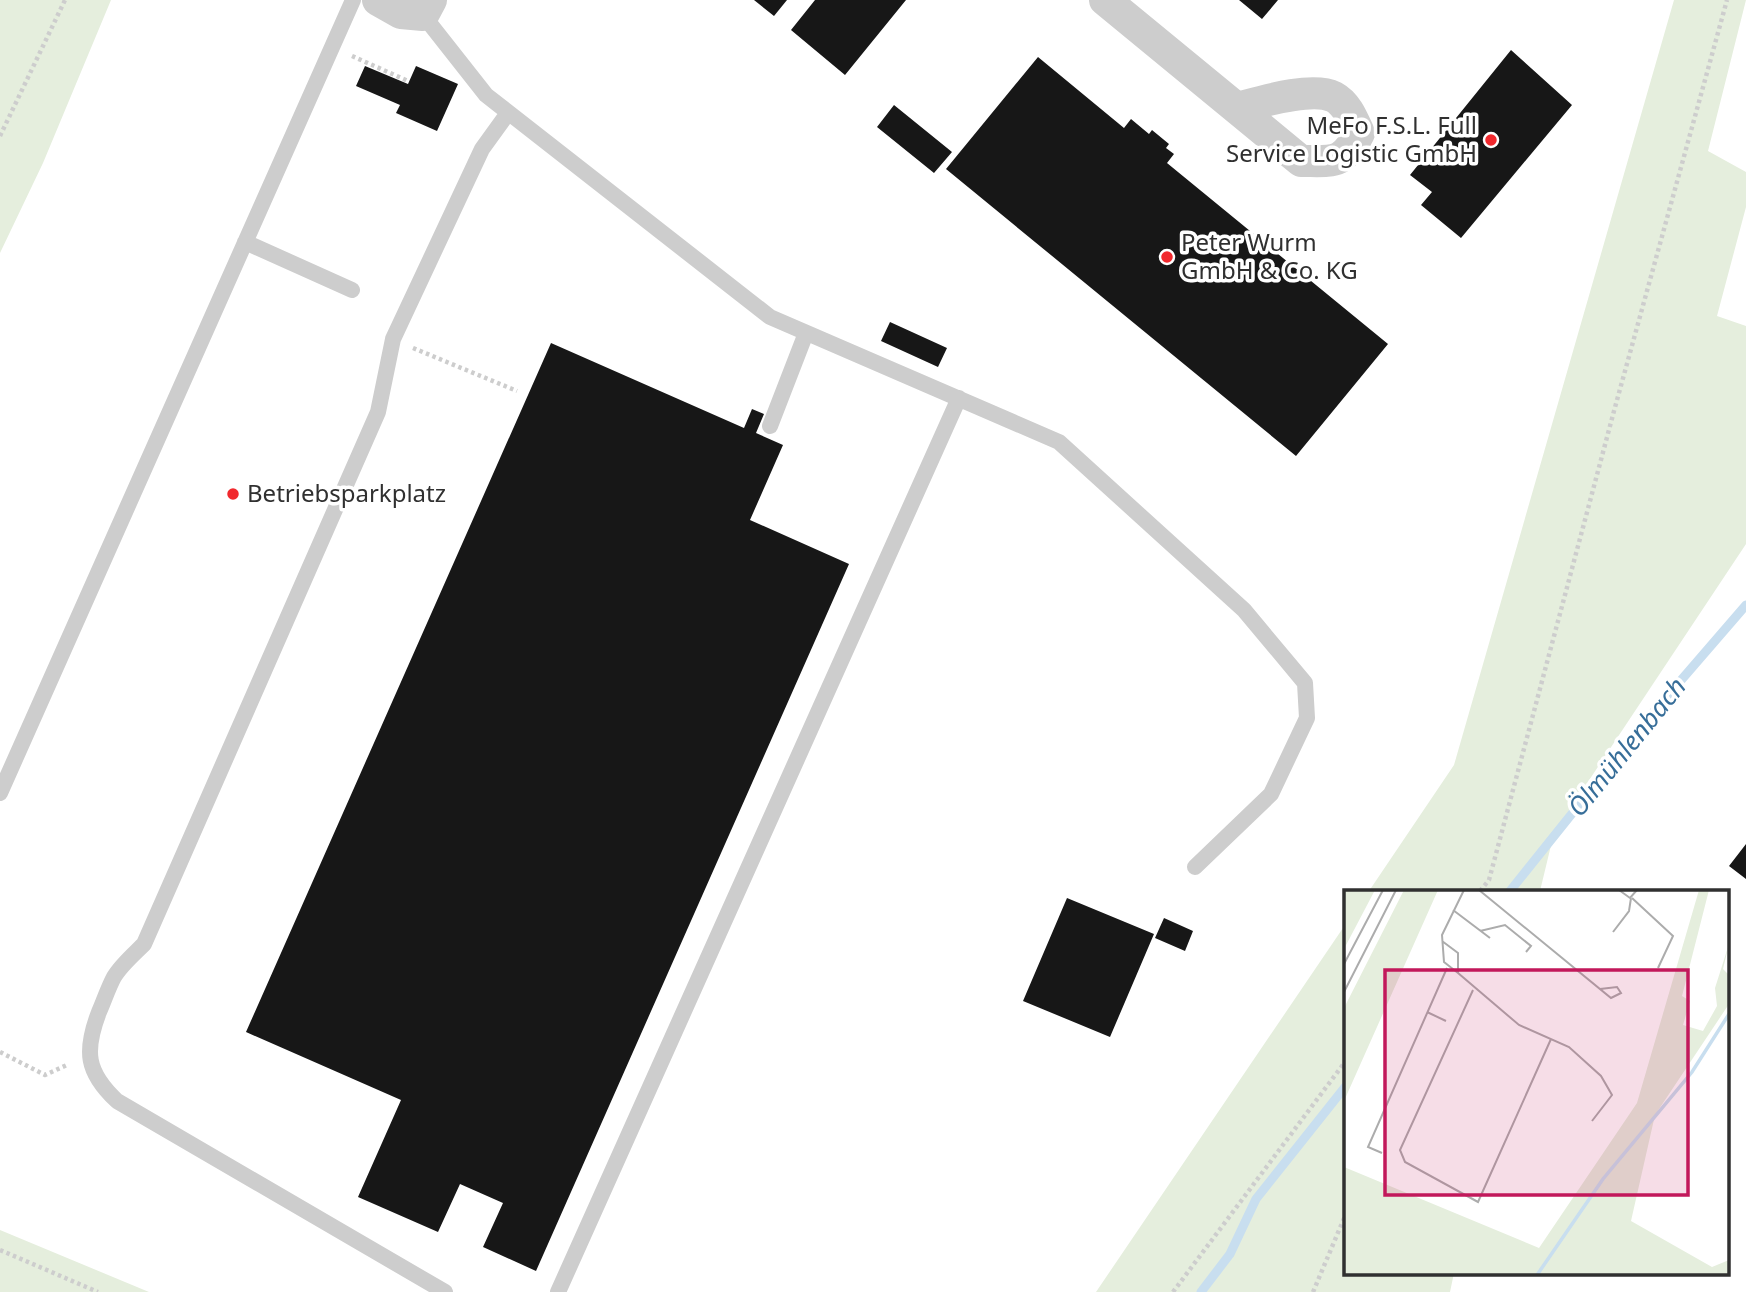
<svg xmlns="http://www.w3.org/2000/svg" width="1746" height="1292" viewBox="0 0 1746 1292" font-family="'Noto Sans',sans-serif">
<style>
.green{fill:#e5eedd}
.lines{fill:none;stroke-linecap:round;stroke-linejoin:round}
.stream{stroke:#c8deef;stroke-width:9}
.building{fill:#171717}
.path{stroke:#cdcdcd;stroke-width:4.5;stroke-dasharray:3.5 3.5;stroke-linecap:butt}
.service{stroke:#cdcdcd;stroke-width:16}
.minor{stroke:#cdcdcd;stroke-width:32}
.poi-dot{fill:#f1282d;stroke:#fff;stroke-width:2.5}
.labels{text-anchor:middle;stroke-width:7;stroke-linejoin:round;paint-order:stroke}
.poi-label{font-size:24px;fill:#303030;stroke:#fff;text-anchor:start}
.water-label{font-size:26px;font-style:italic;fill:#376e99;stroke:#fff}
.inset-river{fill:none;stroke:#c8deef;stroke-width:3.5}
.inset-road{fill:none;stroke:#acacac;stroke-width:2}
.view{fill:#c2185b;fill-opacity:0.15;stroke:#c2185b;stroke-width:3.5}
.inset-edge{fill:none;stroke:#303030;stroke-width:3.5}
</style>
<rect width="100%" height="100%" fill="#fff"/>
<path class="green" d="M 0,0 L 111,0 L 43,163 L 0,253 Z
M 1674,0 L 1746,0 L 1708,151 L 1746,172 L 1746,207 L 1717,316 L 1746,326 L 1746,544 L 1554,833 L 1540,891 L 1369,891 L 1454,765 Z
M 1345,925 L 1345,1273 L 1454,1273 L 1450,1292 L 1096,1292 Z
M 0,1230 L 149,1292 L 0,1292 Z"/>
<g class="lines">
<path class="stream" d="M 1510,891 L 1651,715 L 1746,605
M 1201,1292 L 1230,1254 L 1256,1199 L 1345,1087"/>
</g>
<path class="building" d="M 754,0 L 787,0 L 774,16 Z
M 815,0 L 906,0 L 845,75 L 791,30 Z
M 1239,0 L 1278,0 L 1262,19 Z
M 1511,50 L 1572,105 L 1461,238 L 1421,205 L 1432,192 L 1410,175 Z
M 1038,57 L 1124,128 L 1131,119 L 1149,134 L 1152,130 L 1169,144 L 1166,148 L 1174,154 L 1167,163 L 1388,344 L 1296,456 L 946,169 Z
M 365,66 L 408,84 L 416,66 L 458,84 L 437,131 L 396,113 L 400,105 L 356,86 Z
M 894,105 L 952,152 L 934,173 L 877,127 Z
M 890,322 L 947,348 L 938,367 L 881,341 Z
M 551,343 L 744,428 L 752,409 L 764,414 L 756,433 L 783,445 L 750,520 L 849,564 L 536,1271 L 483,1247 L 503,1203 L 460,1184 L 438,1232 L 358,1197 L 401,1100 L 246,1032 Z
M 1746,844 L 1746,879 L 1729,866 Z
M 1067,898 L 1154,934 L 1110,1037 L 1023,1001 Z
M 1164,918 L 1193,931 L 1185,951 L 1155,938 Z"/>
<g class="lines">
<path class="path" d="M 352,56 L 408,81
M 0,136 L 65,0
M 413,348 L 517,391
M 1480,891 L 1489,880 L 1614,411 L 1727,0
M 0,1052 L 45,1075 L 69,1064
M 0,1250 L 98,1292
M 1173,1292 L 1345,1062
M 1313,1292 L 1345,1216"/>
<path class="service" d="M 423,15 L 486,95 L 770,317 L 1059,442 L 1244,610 L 1305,683 L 1307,718 L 1271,794 L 1195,867
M 245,242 L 352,290
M 770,426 L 806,333
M 0,793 L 353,0
M 445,1292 L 117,1101 C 86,1072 84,1051 99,1012 C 104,1001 108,988 114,977 C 121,965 134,954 144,944 L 378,412 L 393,339 L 482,149 L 508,113
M 558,1292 L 959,398"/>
<path class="minor" d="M 378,0 L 401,13 L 423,15 L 431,0
M 1105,0 L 1301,161 C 1334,161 1343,165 1359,133 C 1353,120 1347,104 1334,97 C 1312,86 1260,102 1237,108"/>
</g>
<g class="poi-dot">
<circle cx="1491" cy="140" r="7"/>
<circle cx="1167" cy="257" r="7"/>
<circle cx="233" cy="494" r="7"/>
</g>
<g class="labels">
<g class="poi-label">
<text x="1477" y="134" text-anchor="end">MeFo F.S.L. Full<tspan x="1477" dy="28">Service Logistic GmbH</tspan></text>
<text x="1181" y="251">Peter Wurm<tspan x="1181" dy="28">GmbH &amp; Co. KG</tspan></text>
<text x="247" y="502">Betriebsparkplatz</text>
</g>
<g class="water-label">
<text transform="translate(1627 747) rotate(-51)" y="9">Ölmühlenbach</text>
</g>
</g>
<g transform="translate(1344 890)">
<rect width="385" height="385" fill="#fff"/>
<path d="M 0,0 L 31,0 L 0,59 ZM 60,0 L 94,0 L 0,211 L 0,118 ZM 355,0 L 365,0 L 338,106 L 346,111 L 339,135 L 359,141 L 373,116 L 371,98 L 385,54 L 379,79 L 385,85 L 385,114 L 311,225 L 287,331 L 368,377 L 385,370 L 385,385 L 0,385 L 0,277 L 195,358 L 293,213 Z" fill="#e5eedd"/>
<path class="inset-river" d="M 193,385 L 259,289 L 348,182 L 385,124"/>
<path class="inset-road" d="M 135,0 L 267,108 L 277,103 L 273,97 L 256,99M 275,0 L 286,8 L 293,0M 288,8 L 329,46 L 314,78M 109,20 L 146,48M 136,41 L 161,35 L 187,56 L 182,62M 269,42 L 285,21 L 287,8M 98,51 L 114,63 L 114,83 L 100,72 L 98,45 L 120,0M 0,74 L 39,0M 114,83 L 175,135 L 225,157 L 257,186 L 268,205 L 248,231M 129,100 L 56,260 L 61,272 L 134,312 L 207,149M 0,102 L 52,0M 83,122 L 102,131M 38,263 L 24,257 L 103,78"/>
<path class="view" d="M 41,80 L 344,80 L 344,305 L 41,305 Z"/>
<rect width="385" height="385" class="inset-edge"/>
</g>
</svg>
